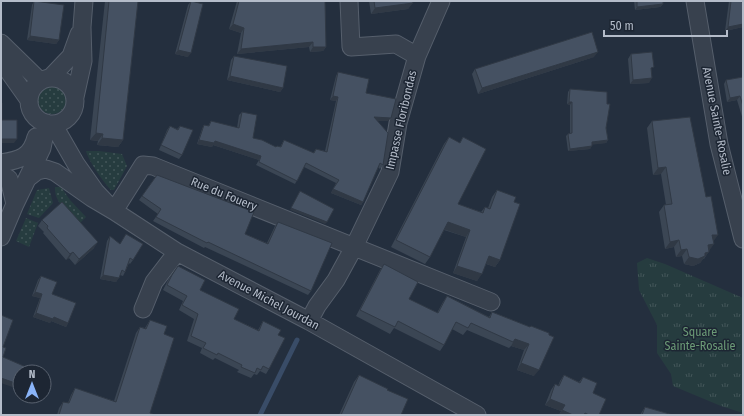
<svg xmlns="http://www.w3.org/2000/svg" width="744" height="416" viewBox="0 0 744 416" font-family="'Fira Sans Condensed',sans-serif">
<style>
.grass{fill:url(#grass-dots)}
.park{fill:url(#park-tufts)}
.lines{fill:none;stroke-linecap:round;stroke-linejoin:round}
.stream{stroke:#394c67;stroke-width:5}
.minor-casing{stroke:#565f6c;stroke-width:19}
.minor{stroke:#38414e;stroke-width:17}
.wall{fill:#3b4654}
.shaded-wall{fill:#303945}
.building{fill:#455162;stroke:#303945}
.labels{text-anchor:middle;stroke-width:3;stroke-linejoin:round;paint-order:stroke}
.street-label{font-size:12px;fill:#b4bcc9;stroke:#1d2633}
.park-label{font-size:12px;fill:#6b9a76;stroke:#1d2633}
</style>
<defs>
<pattern id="grass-dots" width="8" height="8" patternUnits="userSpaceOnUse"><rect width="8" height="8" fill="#263c3f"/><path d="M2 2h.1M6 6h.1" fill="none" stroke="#435659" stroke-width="1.8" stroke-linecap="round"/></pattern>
<pattern id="park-tufts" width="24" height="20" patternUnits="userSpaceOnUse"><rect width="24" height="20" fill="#263c3f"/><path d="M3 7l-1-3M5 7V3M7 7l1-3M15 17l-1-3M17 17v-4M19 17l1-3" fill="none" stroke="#435659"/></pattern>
</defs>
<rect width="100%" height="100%" fill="#242f3e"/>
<path class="grass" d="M38 100a14 14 0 1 1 28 0a14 14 0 1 1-28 0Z
M 86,151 L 99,151 L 122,154 L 127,166 L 114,190 L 111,190 C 104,183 88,160 86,151 Z
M 55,187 L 61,187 L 70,200 L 86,217 L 80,223 C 69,213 54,203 55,187 Z
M 49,188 L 53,203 L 39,218 L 27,214 L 37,190 Z
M 26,218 L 38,223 L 29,247 L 16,241 Z"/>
<path class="park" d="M 647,258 L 665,264 L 743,298 L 743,413 L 721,406 L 673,386 L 671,374 L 657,353 L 657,325 L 639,290 L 637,263 Z"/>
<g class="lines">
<path class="stream" d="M 260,415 L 297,340"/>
<defs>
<path id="minor" d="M 349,1 L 351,47 L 396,44 L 417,56
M 695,1 L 719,144 L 743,239
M 1,43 L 40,81
M 1,58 L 7,69 L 29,100
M 50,78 L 71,56 L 79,34
M29 101a23 23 0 1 1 46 0a23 23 0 1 1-46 0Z
M 75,97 L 83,61 L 82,27 L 84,1
M 53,124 L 76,164 L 95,191 L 114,211 L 177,252 L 309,321 L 477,415
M 1,163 C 20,160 31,157 36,137
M 1,174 L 9,179 L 15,204
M 28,178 L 37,171 L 46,169 L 55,172 L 92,198 L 114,211 L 143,165 L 153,166 L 491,302
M 1,237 L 15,204 L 42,148 L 47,123
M 143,309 L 154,282 L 177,252
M 309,321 L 317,306 L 336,280 L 354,247 L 390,172 L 398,123 L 417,56 L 441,1"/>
</defs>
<use href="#minor" class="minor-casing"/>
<use href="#minor" class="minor"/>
</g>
<path class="wall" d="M 34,1 L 59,40 L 56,44 L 27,40 L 32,5 Z
M 105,1 L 138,1 L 123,140 L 118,147 L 97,145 L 98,141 L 90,140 Z
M 191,1 L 188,57 L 175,54 L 188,5 Z
M 237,1 L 325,1 L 326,47 L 323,51 L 310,52 L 309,47 L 237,54 L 241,33 L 229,29 Z
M 369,1 L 412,1 L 408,9 L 371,14 Z
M 634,1 L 663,1 L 663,4 L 660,7 L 635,10 Z
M 729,1 L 742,1 L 743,6 L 743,27 L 725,31 Z
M 631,54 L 651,72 L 649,83 L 630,84 L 628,59 Z
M 234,56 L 283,88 L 280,92 L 227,80 L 231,60 Z
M 594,57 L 478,94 L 472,74 L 475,69 Z
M 338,72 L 366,93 L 388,121 L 377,121 L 383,165 L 380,169 L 378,167 L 363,202 L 361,205 L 331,193 L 336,183 L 304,167 L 295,184 L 256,165 L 259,160 L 213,145 L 212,147 L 197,144 L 202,129 L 204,125 L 208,126 L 211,121 L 237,128 L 239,115 L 242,112 L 253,138 L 276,147 L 280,147 L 284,140 L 313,153 L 316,149 L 325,151 L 336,101 L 330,100 L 336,76 Z
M 743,77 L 743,120 L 737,100 L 727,102 L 724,84 L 726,80 Z
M 570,89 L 606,128 L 608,140 L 606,143 L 592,144 L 590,149 L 568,151 L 566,136 L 568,134 L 570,133 L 570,105 L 567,104 L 568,92 Z
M 652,121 L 713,241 L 709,251 L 704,259 L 703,259 L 700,263 L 693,266 L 684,264 L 682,256 L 676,257 L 674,247 L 665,249 L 659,212 L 664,205 L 666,205 L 661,174 L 653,175 L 647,128 Z
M 170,126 L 177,129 L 180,126 L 182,155 L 179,159 L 159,150 L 167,130 Z
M 449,137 L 460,143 L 463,137 L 458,204 L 481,212 L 485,207 L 488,208 L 492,197 L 497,190 L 514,202 L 500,260 L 495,267 L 486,264 L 477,281 L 453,273 L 466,237 L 444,230 L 430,257 L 425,264 L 391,247 L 444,144 Z
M 157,175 L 245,234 L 267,243 L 275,226 L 278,222 L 311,291 L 308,295 L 205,247 L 204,248 L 153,221 L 158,214 L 139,200 Z
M 42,220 L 94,248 L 75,265 L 69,258 L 66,260 L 43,233 L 44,232 L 38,226 Z
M 110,236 L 133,260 L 130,264 L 129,263 L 125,272 L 123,276 L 120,275 L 116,282 L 100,279 L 107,241 Z
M 384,264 L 409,299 L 437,313 L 443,302 L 447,296 L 489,317 L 492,312 L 530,327 L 534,376 L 517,370 L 524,350 L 511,346 L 509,348 L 467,330 L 463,335 L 452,329 L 444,345 L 440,351 L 394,328 L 390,334 L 356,316 L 380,270 Z
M 178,266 L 200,290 L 234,319 L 258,330 L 263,321 L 278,335 L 269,369 L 266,374 L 260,371 L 257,375 L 254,374 L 251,378 L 237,372 L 239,370 L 215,358 L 213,360 L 200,353 L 202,348 L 187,341 L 194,319 L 179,310 L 183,301 L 163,290 L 168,280 Z
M 41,276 L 68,323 L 66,327 L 51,321 L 50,323 L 33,317 L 40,298 L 32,296 L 38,280 Z
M 150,320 L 164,334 L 150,413 L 155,415 L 57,415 L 59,408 L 63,402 L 68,403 L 71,395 L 75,388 L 114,401 L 136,333 L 140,327 L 145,328 Z
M 359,375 L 387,390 L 401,415 L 339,415 L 354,382 Z
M 564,375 L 579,382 L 583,377 L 593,393 L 599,415 L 559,415 L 561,411 L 545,405 L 551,390 L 555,384 L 558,386 L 560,381 Z
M 645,407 L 673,415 L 640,415 Z"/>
<path class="shaded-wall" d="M 580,1 L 591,1 L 590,2 Z
M 413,3 L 408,9 L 371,14 L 375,8 Z
M 663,4 L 660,7 L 635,10 L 637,7 Z
M 233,24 L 244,28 L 241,33 L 229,29 Z
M 743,24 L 743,27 L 725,31 L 728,27 Z
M 30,36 L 59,40 L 56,44 L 27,40 Z
M 313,42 L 309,47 L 237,54 L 241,49 Z
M 313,47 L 326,47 L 323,51 L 310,52 Z
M 178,50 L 191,53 L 188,57 L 175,54 Z
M 598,52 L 594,57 L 478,94 L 482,88 Z
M 230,76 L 283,88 L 280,92 L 227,80 Z
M 652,78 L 649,83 L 630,84 L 633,80 Z
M 333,96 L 338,97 L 336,101 L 330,100 Z
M 740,96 L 737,100 L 727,102 L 730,98 Z
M 569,102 L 572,102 L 570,105 L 567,104 Z
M 374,117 L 391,118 L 388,121 L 371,121 Z
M 96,133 L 103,134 L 98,141 L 90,140 Z
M 102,138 L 123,140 L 118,147 L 97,145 Z
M 1,139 L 17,139 L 14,143 L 1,143 Z
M 199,140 L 215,141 L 261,156 L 259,160 L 213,145 L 212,147 L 197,144 Z
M 608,140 L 606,143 L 590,145 L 592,142 Z
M 592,146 L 590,149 L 568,151 L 570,149 Z
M 666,167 L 661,174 L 653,175 L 658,168 Z
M 333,189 L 363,202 L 361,205 L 331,193 Z
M 291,208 L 327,222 L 325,224 L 290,210 Z
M 448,222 L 470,230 L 466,237 L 443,229 Z
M 712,235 L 718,235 L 713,242 Z
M 679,240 L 674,247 L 665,249 L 670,242 Z
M 98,242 L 94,248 L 75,265 L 79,259 Z
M 714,244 L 709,251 L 708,245 Z
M 687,249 L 682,256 L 676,257 L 681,250 Z
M 73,252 L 69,258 L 66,260 L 70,254 Z
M 709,252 L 700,263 L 693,266 L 684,264 L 689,257 Z
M 489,256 L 500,260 L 495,267 L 484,263 Z
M 457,266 L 482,274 L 477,281 L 453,273 Z
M 103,275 L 119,278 L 116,282 L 100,279 Z
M 35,292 L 42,294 L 40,298 L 32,296 Z
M 36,313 L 54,317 L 68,323 L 66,327 L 51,321 L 50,323 L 33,317 Z
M 515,339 L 529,344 L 524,350 L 511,346 Z
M 521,363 L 539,370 L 534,376 L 517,370 Z
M 1,378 L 18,384 L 15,388 L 1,383 Z
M 550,399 L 565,405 L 561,411 L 545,405 Z
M 562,410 L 573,415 L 559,415 Z"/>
<path class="building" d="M 34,1 L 64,5 L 59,40 L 30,36 Z
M 109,1 L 138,1 L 123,140 L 102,138 L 103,134 L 96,133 Z
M 191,1 L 203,4 L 191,53 L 178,50 Z
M 239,1 L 325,1 L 326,47 L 313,47 L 313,42 L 241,49 L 244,28 L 233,24 Z
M 374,1 L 412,1 L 413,3 L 375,8 Z
M 637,1 L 663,1 L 663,4 L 637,7 Z
M 731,1 L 742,1 L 743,6 L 743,24 L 728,27 Z
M 592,32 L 598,52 L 482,88 L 475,69 Z
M 652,52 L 654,67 L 651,68 L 652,78 L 633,80 L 631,54 Z
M 234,56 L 287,66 L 283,88 L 230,76 Z
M 338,72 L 369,79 L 366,93 L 396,99 L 391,118 L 374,117 L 388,133 L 383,165 L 380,163 L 363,202 L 333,189 L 339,180 L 306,163 L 297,181 L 259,162 L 261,156 L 215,141 L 214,143 L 199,140 L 204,125 L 209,126 L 211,121 L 239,128 L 242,112 L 257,115 L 253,138 L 262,140 L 276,147 L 277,146 L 281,147 L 284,140 L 314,153 L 316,149 L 327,152 L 338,97 L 333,96 Z
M 743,77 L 743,106 L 740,96 L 730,98 L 726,80 Z
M 570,89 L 607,92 L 607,104 L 610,104 L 606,128 L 608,140 L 592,142 L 592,146 L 570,149 L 568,134 L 572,133 L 572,102 L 569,102 Z
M 1,103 L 2,103 L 2,120 L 17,120 L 17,139 L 1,139 Z
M 690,117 L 706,197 L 711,196 L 718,235 L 712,235 L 714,244 L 708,245 L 709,252 L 705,253 L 705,256 L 698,259 L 689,257 L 687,249 L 681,250 L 679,240 L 670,242 L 664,205 L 672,204 L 666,167 L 658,168 L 652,121 Z
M 170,126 L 178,130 L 180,126 L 193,130 L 182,155 L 161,145 Z
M 449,137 L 460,143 L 463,137 L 486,149 L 458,204 L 483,213 L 485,207 L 490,209 L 497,190 L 516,197 L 514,202 L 520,204 L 500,260 L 489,256 L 482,274 L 457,266 L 470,230 L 448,222 L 430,257 L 396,240 Z
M 157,175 L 254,212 L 245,234 L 268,244 L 278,222 L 332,243 L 311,291 L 208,242 L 207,243 L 156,217 L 161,209 L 142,196 Z
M 300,191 L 334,209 L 327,222 L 291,208 Z
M 62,202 L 98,242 L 79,259 L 73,252 L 70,254 L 47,228 L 48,226 L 42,220 Z
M 126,234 L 143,244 L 133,260 L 130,258 L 125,272 L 122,270 L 119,278 L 103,275 L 110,236 L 120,244 Z
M 384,264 L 418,282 L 409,299 L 438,313 L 447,296 L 490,318 L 492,312 L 530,327 L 531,326 L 549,333 L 549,335 L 554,337 L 539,370 L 521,363 L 529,344 L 515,339 L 513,342 L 471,323 L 468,328 L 456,322 L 444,345 L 398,321 L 395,327 L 360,310 Z
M 178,266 L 205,280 L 200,290 L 239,309 L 234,319 L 259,331 L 263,321 L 281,330 L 278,335 L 285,338 L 269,369 L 263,366 L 261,370 L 257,368 L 255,373 L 241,367 L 242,365 L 218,353 L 217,355 L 203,348 L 206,343 L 191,336 L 198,314 L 182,305 L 187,296 L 167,285 L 172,275 Z
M 41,276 L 57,282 L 52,294 L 76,303 L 68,323 L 54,317 L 53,319 L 36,313 L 42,294 L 35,292 Z
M 1,315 L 13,320 L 3,347 L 6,348 L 3,357 L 26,367 L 24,372 L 20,372 L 20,380 L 18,384 L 1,378 Z
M 150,320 L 167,326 L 164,334 L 174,338 L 150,413 L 155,415 L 59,415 L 63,402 L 69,403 L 75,388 L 116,402 L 140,327 L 146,329 Z
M 359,375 L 388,389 L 387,390 L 408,399 L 401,415 L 341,415 Z
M 564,375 L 580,383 L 583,377 L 597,383 L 593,393 L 606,399 L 599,415 L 589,415 L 585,413 L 584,415 L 573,415 L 562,410 L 565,405 L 550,399 L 555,384 L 559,386 Z
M 645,407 L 673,415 L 642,415 Z"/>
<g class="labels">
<g class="street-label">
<text transform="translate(401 120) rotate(-77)" y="4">Impasse Floribondas</text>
<text transform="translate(717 121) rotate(79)" y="4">Avenue Sainte-Rosalie</text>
<text transform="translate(224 194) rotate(22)" y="4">Rue du Fouery</text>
<text transform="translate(269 300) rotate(28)" y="4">Avenue Michel Jourdan</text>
</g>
<g class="park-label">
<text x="700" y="336">Square<tspan x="700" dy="14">Sainte-Rosalie</tspan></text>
</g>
</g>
<rect width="744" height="416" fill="none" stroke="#b4bcc9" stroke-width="4"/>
<g transform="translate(32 384)"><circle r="19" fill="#1d2633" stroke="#59626f"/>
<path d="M0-3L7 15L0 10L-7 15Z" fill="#8ab4f8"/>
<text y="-6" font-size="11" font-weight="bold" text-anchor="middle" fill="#b4bcc9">N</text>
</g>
<path d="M604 30v6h123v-6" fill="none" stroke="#b4bcc9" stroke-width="2"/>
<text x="610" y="30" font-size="12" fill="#b4bcc9" stroke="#1d2633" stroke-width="3" paint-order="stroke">50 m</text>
</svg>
